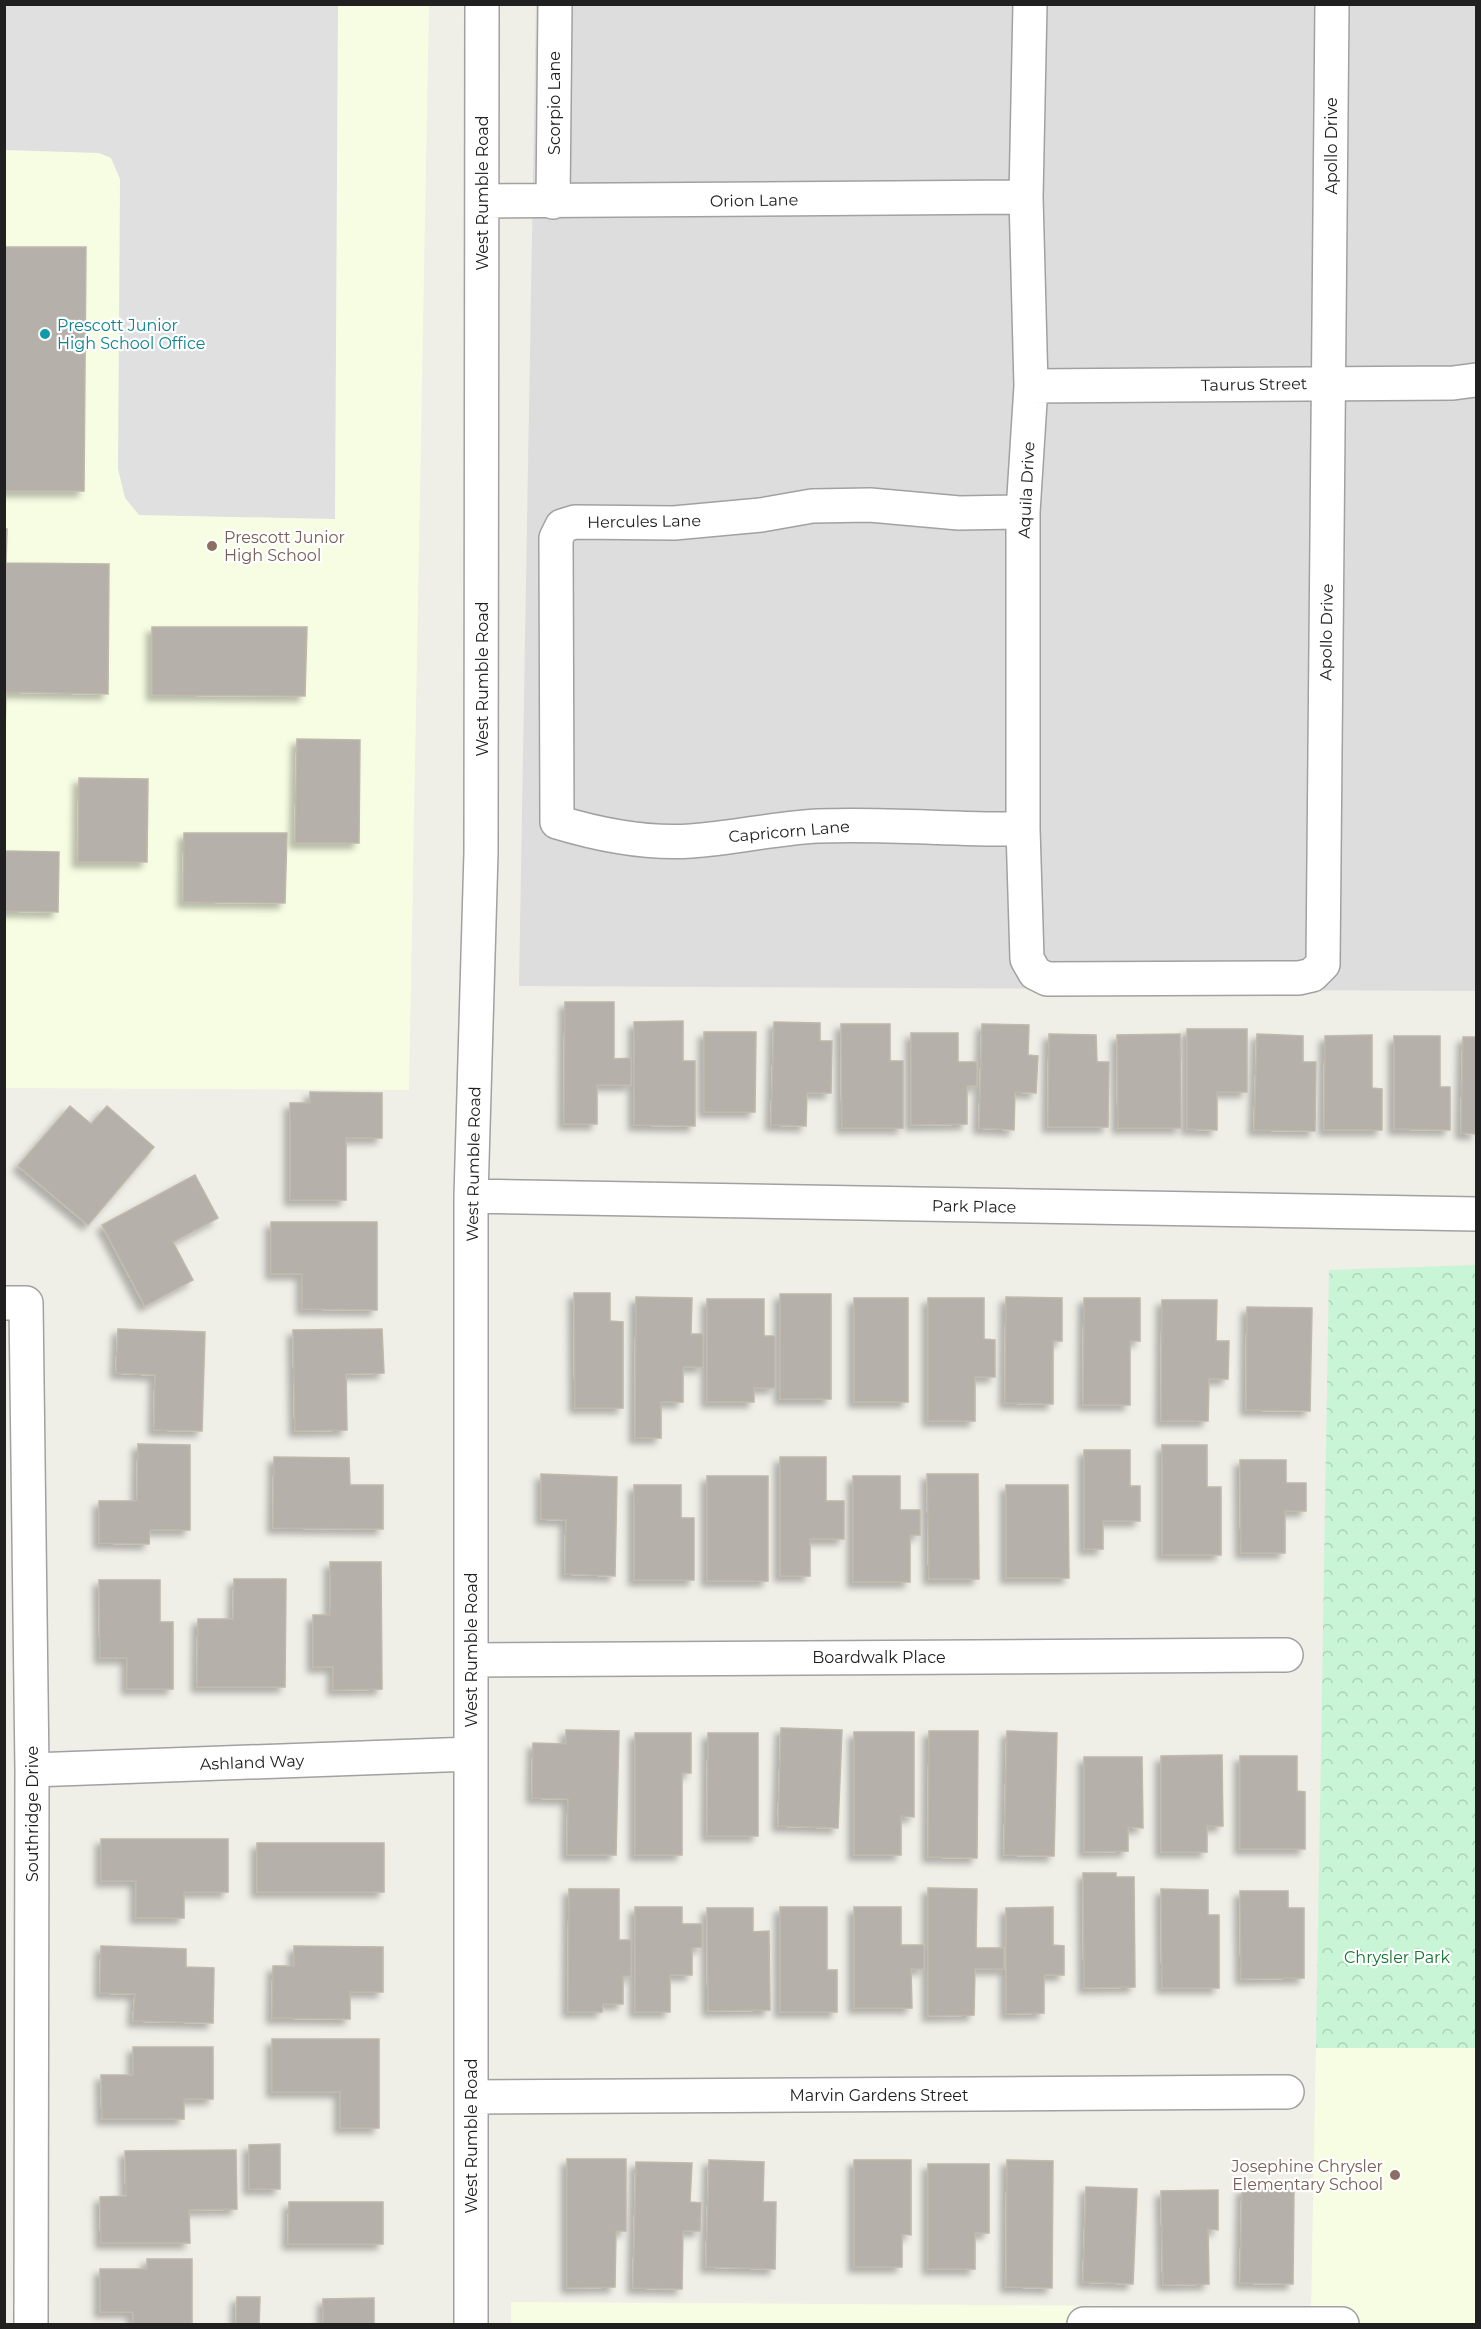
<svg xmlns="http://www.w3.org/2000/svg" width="1481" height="2329" viewBox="0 0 1481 2329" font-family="Montserrat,sans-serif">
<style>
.residential{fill:#dedddd}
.education{fill:#f7fde3}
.park{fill:url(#park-crowns)}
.parking{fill:#e0e0e0}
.building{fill:#b5b1aa;stroke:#c0b8aa;stroke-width:1.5;filter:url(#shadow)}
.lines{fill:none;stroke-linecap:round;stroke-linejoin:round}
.minor-casing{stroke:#a1a1a1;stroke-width:36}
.minor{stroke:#fff;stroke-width:33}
.culture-dot{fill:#0f9aa8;stroke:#fff;stroke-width:2}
.education-dot{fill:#8d6e63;stroke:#fff;stroke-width:2}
.labels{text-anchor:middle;stroke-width:4.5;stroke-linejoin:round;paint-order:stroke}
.street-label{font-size:16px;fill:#202020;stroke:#fff}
.culture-label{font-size:16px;fill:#0d838f;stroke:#fff;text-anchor:start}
.education-label{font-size:16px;fill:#785e54;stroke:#fff;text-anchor:start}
.park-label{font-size:16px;fill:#157631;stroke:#fff}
</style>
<defs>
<pattern id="park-crowns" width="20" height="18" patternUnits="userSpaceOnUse" patternTransform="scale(1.5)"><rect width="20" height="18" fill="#c8f5d5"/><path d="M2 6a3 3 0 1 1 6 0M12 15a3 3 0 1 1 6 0" fill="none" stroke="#acd2b7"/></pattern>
<filter id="shadow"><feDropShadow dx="-5.5" dy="5.5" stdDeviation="3" flood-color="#0004"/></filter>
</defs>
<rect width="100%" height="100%" fill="#efeee7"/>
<path class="residential" d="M 536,5 L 1476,5 L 1476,991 L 519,986 Z"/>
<path class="education" d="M 5,5 L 429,5 L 409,1090 L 5,1088 Z
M 1316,2048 L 1476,2048 L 1476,2324 L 511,2324 L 511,2302 L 1311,2307 Z"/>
<path class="park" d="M 1476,1265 L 1476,2048 L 1316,2048 L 1329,1270 Z"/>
<path class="parking" d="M 5,4 L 338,5 L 335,519 L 139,515 L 125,498 L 118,469 L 120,179 L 111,158 L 99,153 L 5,150 Z"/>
<path class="building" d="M 4,247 L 86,247 L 84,491 L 4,491 Z
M 4,529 L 7,529 L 6,563 L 109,564 L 108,694 L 6,692 L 5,731 Z
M 152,627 L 307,627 L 305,696 L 152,695 Z
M 297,739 L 360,740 L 359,843 L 295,843 Z
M 79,778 L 148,779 L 147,862 L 78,862 Z
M 184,833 L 287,833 L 285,903 L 183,902 Z
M 4,851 L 59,852 L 58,912 L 4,911 Z
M 565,1002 L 614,1002 L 614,1059 L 631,1058 L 631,1085 L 597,1085 L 597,1124 L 564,1124 Z
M 683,1021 L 683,1061 L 695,1061 L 695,1126 L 634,1125 L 634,1022 Z
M 774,1022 L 820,1023 L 820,1041 L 832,1041 L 831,1093 L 807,1093 L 806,1126 L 771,1125 Z
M 841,1024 L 890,1024 L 890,1061 L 903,1061 L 903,1128 L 842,1128 Z
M 982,1024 L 1029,1025 L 1028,1055 L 1038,1056 L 1036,1093 L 1015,1092 L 1014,1130 L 979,1128 Z
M 1187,1029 L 1247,1029 L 1247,1092 L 1217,1092 L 1217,1130 L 1187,1129 Z
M 704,1032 L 756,1032 L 755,1112 L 704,1112 Z
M 911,1033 L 958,1033 L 958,1062 L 977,1062 L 977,1086 L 967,1086 L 967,1124 L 911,1125 Z
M 1049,1034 L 1096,1035 L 1097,1062 L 1109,1062 L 1108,1127 L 1048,1127 Z
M 1180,1034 L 1181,1128 L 1118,1128 L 1117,1035 Z
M 1257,1034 L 1303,1036 L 1303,1062 L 1316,1062 L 1315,1131 L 1254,1130 Z
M 1372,1035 L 1372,1088 L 1382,1089 L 1382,1130 L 1324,1130 L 1325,1036 Z
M 1394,1036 L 1440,1036 L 1440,1087 L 1450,1087 L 1450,1130 L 1394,1129 Z
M 1463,1037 L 1476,1037 L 1476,1134 L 1461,1133 Z
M 310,1092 L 382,1093 L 382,1138 L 346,1138 L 346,1200 L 290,1200 L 290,1103 L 310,1103 Z
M 70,1106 L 91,1124 L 107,1106 L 154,1147 L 88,1225 L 18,1166 Z
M 195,1175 L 218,1218 L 173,1242 L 193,1280 L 145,1306 L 102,1225 Z
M 271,1222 L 377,1222 L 377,1310 L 302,1309 L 302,1274 L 271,1274 Z
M 574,1293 L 610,1293 L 610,1321 L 623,1322 L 623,1408 L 575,1408 Z
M 780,1294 L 831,1294 L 831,1399 L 780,1399 Z
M 636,1297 L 692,1298 L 691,1334 L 703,1334 L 703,1367 L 683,1367 L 683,1402 L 661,1402 L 661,1438 L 635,1438 Z
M 1006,1297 L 1062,1298 L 1062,1341 L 1053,1341 L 1053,1404 L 1005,1403 Z
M 854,1298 L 908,1298 L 908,1402 L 854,1402 Z
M 928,1298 L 984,1298 L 984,1339 L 995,1340 L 995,1377 L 975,1377 L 975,1421 L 928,1421 Z
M 1084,1298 L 1140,1298 L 1140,1341 L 1130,1341 L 1130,1405 L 1083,1405 Z
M 707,1299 L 764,1299 L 764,1336 L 775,1336 L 775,1388 L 754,1388 L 754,1402 L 707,1402 Z
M 1162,1300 L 1217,1300 L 1216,1341 L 1229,1341 L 1228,1379 L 1209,1379 L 1208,1421 L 1161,1421 Z
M 1247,1307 L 1312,1308 L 1310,1411 L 1246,1410 Z
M 118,1329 L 205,1332 L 202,1431 L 154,1430 L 155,1375 L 116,1373 Z
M 382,1329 L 384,1373 L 346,1374 L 347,1430 L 295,1431 L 293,1330 Z
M 138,1444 L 190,1445 L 190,1530 L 150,1530 L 149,1544 L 99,1543 L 99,1501 L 137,1501 Z
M 1162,1445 L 1207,1445 L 1207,1487 L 1221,1487 L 1221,1555 L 1162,1555 Z
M 1084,1450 L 1130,1450 L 1130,1486 L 1140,1486 L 1140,1521 L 1103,1521 L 1103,1549 L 1084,1549 Z
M 274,1457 L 349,1458 L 350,1485 L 383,1485 L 383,1529 L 273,1528 Z
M 780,1457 L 826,1457 L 826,1501 L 844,1501 L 844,1539 L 810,1539 L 810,1576 L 780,1576 Z
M 1240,1460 L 1286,1460 L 1286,1483 L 1306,1483 L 1306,1511 L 1285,1511 L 1285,1553 L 1241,1553 Z
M 541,1474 L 617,1477 L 615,1576 L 565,1574 L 566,1520 L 541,1519 Z
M 927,1474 L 978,1474 L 979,1579 L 929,1579 Z
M 707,1476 L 768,1476 L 768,1581 L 707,1581 Z
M 853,1476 L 900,1476 L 900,1510 L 920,1510 L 920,1535 L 910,1535 L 910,1582 L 853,1582 Z
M 634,1485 L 681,1485 L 681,1518 L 694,1518 L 694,1580 L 634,1580 Z
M 1006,1485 L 1068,1485 L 1069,1578 L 1006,1578 Z
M 330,1562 L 381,1562 L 382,1689 L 333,1690 L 333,1667 L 313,1667 L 313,1615 L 330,1615 Z
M 234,1579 L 286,1579 L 285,1687 L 197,1687 L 198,1619 L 233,1619 Z
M 99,1580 L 160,1580 L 160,1622 L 173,1622 L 173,1689 L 127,1689 L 127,1658 L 100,1658 Z
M 781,1728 L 842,1730 L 838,1828 L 778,1826 Z
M 566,1730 L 619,1731 L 616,1855 L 567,1855 L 568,1799 L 532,1798 L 533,1743 L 566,1744 Z
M 929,1731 L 978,1731 L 977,1858 L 928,1857 Z
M 1007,1731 L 1057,1733 L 1054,1856 L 1004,1855 Z
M 854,1732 L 914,1732 L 914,1817 L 901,1816 L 901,1855 L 854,1855 Z
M 635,1733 L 691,1733 L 691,1773 L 682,1773 L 682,1855 L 635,1855 Z
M 708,1733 L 758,1733 L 758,1836 L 707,1836 Z
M 1222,1755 L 1223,1826 L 1207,1826 L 1207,1852 L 1161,1852 L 1161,1756 Z
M 1240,1756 L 1297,1756 L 1297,1791 L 1305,1792 L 1305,1849 L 1240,1849 Z
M 1084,1757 L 1142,1757 L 1143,1828 L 1128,1827 L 1128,1851 L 1084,1852 Z
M 101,1839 L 228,1839 L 228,1892 L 184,1892 L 184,1918 L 136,1918 L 136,1881 L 101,1881 Z
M 257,1843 L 384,1843 L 384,1892 L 257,1892 Z
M 1083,1873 L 1116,1873 L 1116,1877 L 1134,1877 L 1135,1987 L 1084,1988 Z
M 928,1888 L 977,1889 L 976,1948 L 1004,1948 L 1004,1969 L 975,1969 L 974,2015 L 928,2016 Z
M 569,1889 L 619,1889 L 619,1940 L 631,1940 L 631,1976 L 623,1976 L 623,2004 L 603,2004 L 602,2012 L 568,2012 Z
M 1161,1889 L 1208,1890 L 1208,1915 L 1219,1915 L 1219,1988 L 1162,1988 Z
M 1240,1891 L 1288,1891 L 1288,1908 L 1304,1908 L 1304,1978 L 1241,1979 Z
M 635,1907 L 682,1907 L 682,1924 L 702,1924 L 702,1947 L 692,1948 L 692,1975 L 670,1975 L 670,2012 L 635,2012 Z
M 780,1907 L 827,1907 L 827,1970 L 837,1970 L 837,2012 L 780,2012 Z
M 854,1907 L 901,1907 L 901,1945 L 924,1945 L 924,1969 L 911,1969 L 912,2008 L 854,2008 Z
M 1053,1907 L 1053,1945 L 1064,1946 L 1064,1975 L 1044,1975 L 1044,2013 L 1006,2014 L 1006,1908 Z
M 707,1908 L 753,1908 L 753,1932 L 769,1931 L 770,2010 L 708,2011 Z
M 101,1946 L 186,1949 L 186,1967 L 214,1968 L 213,2023 L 133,2021 L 135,1994 L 100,1993 Z
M 294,1946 L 383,1947 L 383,1992 L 350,1992 L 350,2019 L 272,2018 L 273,1966 L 294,1966 Z
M 272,2039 L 379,2039 L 379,2128 L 340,2128 L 340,2092 L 272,2092 Z
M 133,2047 L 213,2047 L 213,2099 L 184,2099 L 184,2119 L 102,2119 L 101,2075 L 133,2075 Z
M 280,2144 L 280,2189 L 249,2189 L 249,2145 Z
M 236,2150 L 237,2209 L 189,2210 L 190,2243 L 101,2243 L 100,2197 L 126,2196 L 125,2151 Z
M 567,2159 L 626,2159 L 626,2231 L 616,2231 L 615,2287 L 567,2288 Z
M 709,2160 L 764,2162 L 763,2202 L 776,2202 L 775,2269 L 706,2267 Z
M 854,2160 L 911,2160 L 911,2235 L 902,2234 L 902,2267 L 854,2267 Z
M 1007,2160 L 1053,2161 L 1052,2288 L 1006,2287 Z
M 636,2162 L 692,2163 L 690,2202 L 701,2203 L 700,2231 L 683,2231 L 682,2289 L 633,2288 Z
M 928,2164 L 989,2164 L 989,2233 L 975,2233 L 975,2269 L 928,2269 Z
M 1086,2187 L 1137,2189 L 1133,2284 L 1083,2282 Z
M 1242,2188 L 1294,2189 L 1293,2284 L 1240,2283 Z
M 1218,2190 L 1218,2230 L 1208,2229 L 1209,2284 L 1163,2285 L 1161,2191 Z
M 289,2202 L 383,2202 L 383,2244 L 288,2244 Z
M 147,2259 L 192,2259 L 192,2324 L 133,2324 L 133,2312 L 100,2312 L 100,2269 L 147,2269 Z
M 237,2297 L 260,2297 L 259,2324 L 236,2324 Z
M 374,2298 L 374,2324 L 323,2324 L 323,2299 Z"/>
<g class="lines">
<defs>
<path id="minor" d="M 1030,4 L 1026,197 L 1031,386 L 1023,512 L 1023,829 L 1027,959 L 1035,973 L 1047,979 L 1299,978 L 1312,975 L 1323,964 L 1332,4
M 483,201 L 1026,197
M 553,202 L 555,4
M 1031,386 L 1453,383 L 1476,380
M 1023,829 C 954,830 886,823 818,826 C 776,828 734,838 691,841 C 646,844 600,835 557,822 L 556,538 L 562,526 L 575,522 L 674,523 L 761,515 L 812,506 L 870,505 L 959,513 L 1023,512
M 471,1196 L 1476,1214
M 4,1303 L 26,1303 L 32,1770 L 31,2324
M 471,1660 L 1286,1655
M 32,1770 L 471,1754
M 471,2097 L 1287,2092
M 471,2324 L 471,1196 L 481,853 L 482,4
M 1084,2324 L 1342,2324"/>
</defs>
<use href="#minor" class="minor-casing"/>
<use href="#minor" class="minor"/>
</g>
<circle class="culture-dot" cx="45" cy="334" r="6"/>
<g class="education-dot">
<circle cx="212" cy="546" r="6"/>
<circle cx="1395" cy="2175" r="6"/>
</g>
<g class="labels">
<g class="street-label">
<text transform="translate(554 103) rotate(-90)" y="6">Scorpio Lane</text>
<text transform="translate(1331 146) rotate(-90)" y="6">Apollo Drive</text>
<text transform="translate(482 193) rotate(-90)" y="6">West Rumble Road</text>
<text transform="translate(754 200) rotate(-1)" y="6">Orion Lane</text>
<text transform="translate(1254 384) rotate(-1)" y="6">Taurus Street</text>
<text transform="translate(1026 490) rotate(-87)" y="6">Aquila Drive</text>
<text transform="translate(644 521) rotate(-1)" y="6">Hercules Lane</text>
<text transform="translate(1326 632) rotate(-89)" y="6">Apollo Drive</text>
<text transform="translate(482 679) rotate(-90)" y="6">West Rumble Road</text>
<text transform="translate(789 831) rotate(-5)" y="6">Capricorn Lane</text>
<text transform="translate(473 1164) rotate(-89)" y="6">West Rumble Road</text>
<text transform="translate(974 1206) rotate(1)" y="6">Park Place</text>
<text transform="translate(471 1650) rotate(-90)" y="6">West Rumble Road</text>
<text x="879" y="1663">Boardwalk Place</text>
<text transform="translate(252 1762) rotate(-2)" y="6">Ashland Way</text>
<text transform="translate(32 1814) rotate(-90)" y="6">Southridge Drive</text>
<text x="879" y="2101">Marvin Gardens Street</text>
<text transform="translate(471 2136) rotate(-90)" y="6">West Rumble Road</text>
</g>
<g class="culture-label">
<text x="57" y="331">Prescott Junior<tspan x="57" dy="18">High School Office</tspan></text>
</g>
<g class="education-label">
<text x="224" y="543">Prescott Junior<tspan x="224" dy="18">High School</tspan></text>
<text x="1383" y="2172" text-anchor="end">Josephine Chrysler<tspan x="1383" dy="18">Elementary School</tspan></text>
</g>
<g class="park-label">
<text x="1397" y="1963">Chrysler Park</text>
</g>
</g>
<rect width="1481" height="2329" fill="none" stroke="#202020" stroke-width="12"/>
</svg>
